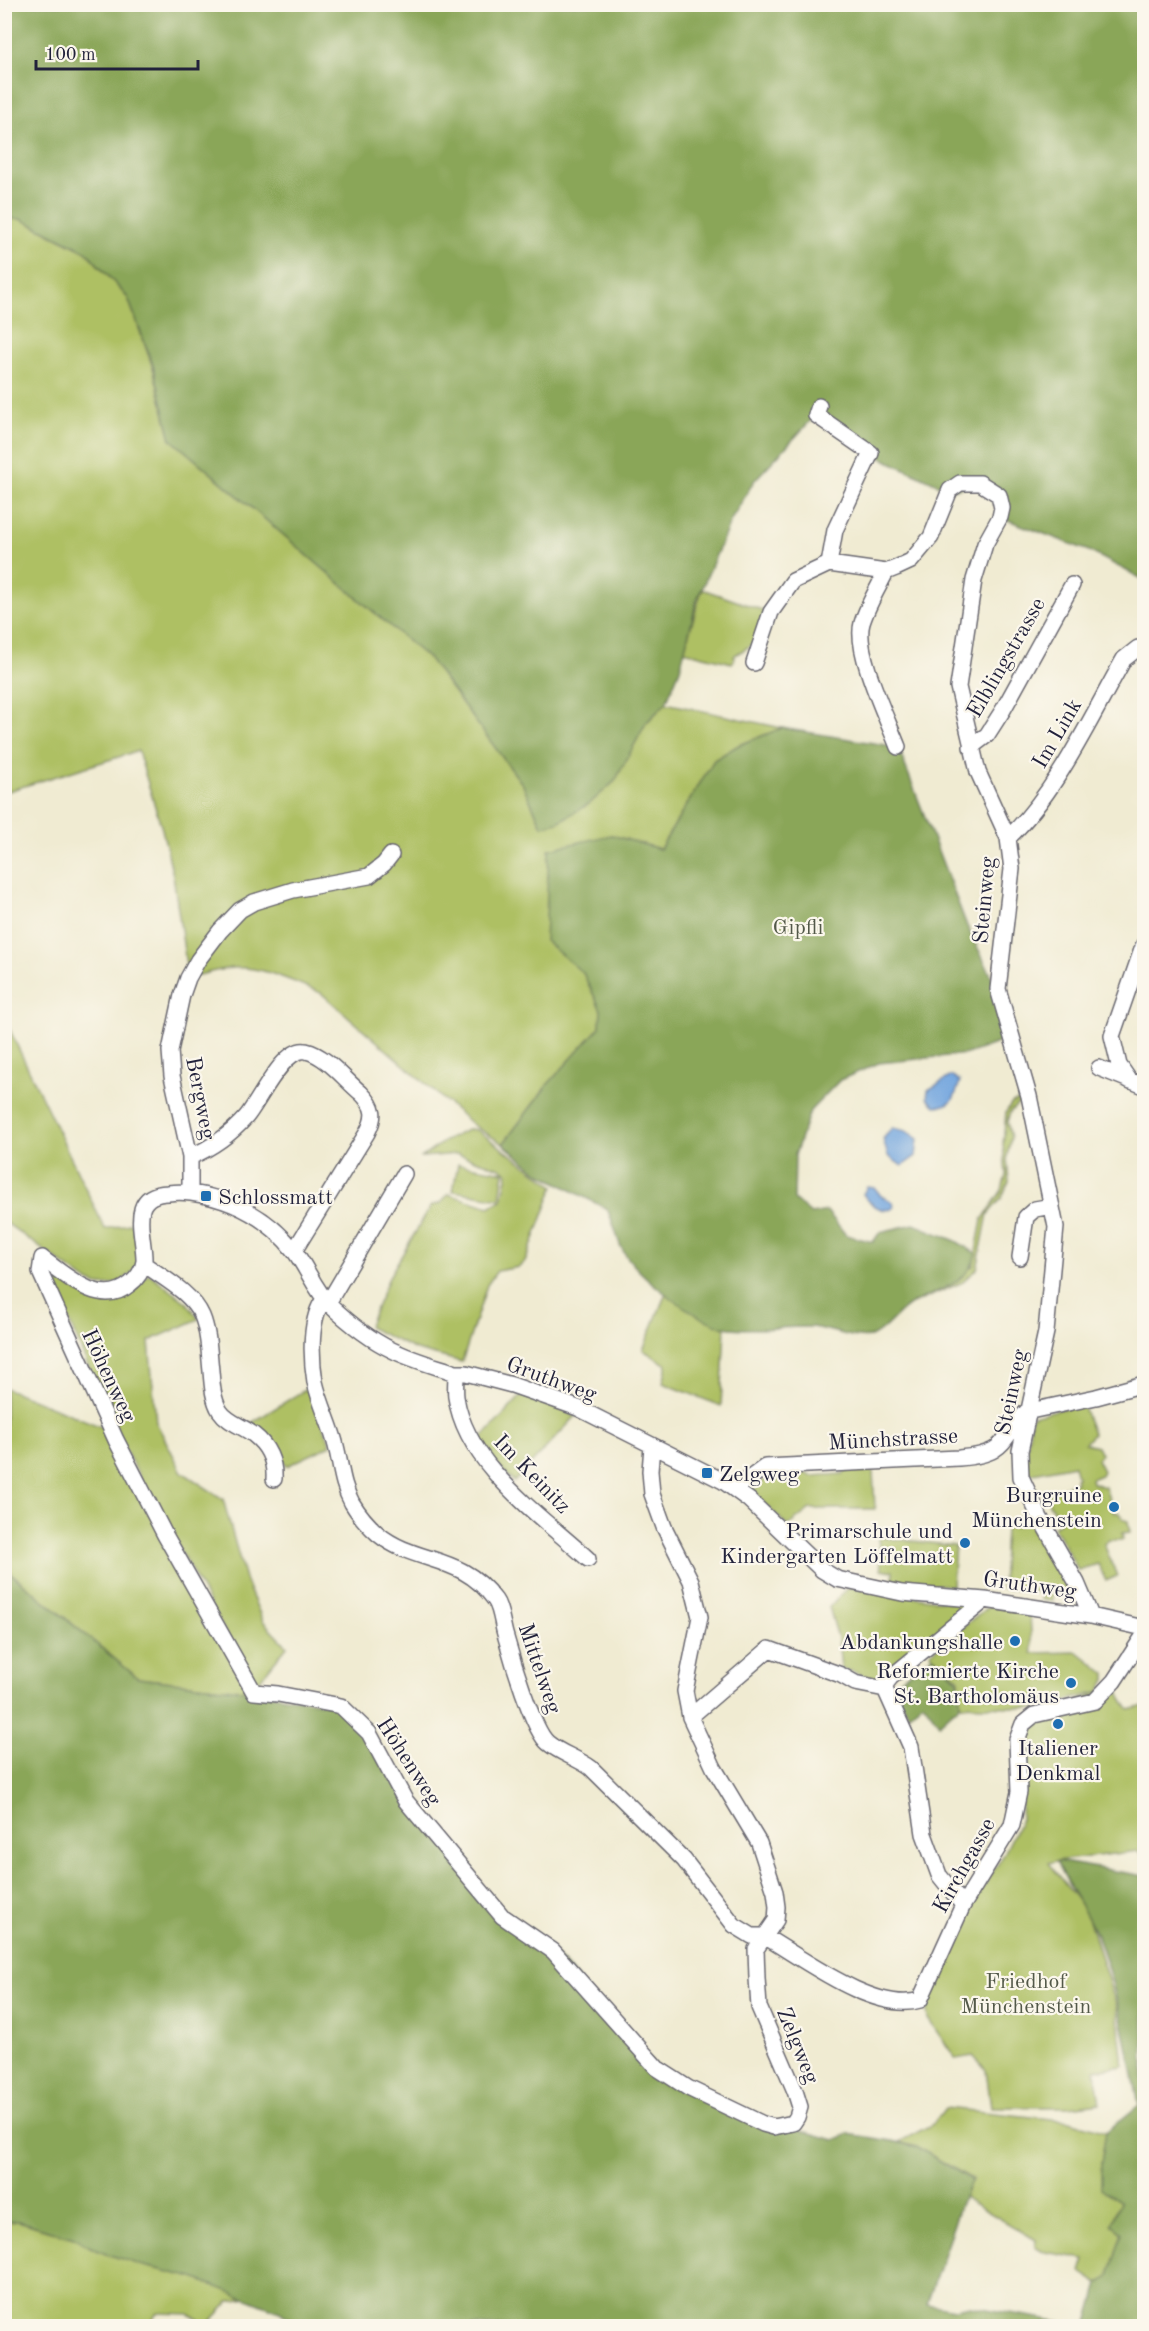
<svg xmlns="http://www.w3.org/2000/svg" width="1149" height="2331" viewBox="0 0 1149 2331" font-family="'Old Standard TT',serif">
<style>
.green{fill:#aec063;stroke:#68714f;stroke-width:1.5}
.forest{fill:#8aa659;stroke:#56644a;stroke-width:1.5}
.water{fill:#72a5de;stroke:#4a648c;stroke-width:1.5}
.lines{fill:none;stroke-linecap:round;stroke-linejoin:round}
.minor-casing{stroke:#6a6870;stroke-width:18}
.minor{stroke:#fff;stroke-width:15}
.poi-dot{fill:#1f6fb2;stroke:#fbf7ec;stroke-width:2}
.labels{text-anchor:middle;stroke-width:4.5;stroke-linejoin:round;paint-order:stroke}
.street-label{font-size:22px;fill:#22223b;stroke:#fbf7ec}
.park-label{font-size:22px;fill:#535949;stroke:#fbf7ec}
.poi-label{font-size:22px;fill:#22223b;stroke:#fbf7ec;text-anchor:end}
</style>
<rect width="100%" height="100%" fill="#fbf7ec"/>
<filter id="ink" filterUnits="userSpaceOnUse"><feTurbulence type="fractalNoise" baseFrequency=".0167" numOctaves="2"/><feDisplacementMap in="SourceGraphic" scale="12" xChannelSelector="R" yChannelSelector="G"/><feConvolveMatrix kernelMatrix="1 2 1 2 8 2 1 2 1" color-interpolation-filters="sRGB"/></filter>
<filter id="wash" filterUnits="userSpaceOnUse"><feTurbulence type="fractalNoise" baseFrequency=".008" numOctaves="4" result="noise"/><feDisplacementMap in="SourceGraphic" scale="24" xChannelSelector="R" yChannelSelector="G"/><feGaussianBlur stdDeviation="1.35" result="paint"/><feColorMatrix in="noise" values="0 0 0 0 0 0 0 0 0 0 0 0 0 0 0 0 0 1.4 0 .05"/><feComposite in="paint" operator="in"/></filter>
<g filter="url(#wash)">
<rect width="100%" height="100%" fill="#f0ebd2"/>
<path class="green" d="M 4,219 L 21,219 L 86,252 L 128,298 L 153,368 L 171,439 L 430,660 L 523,785 L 542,826 L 589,804 L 615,781 L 646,723 L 666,703 L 782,728 L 737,746 L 714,760 L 660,849 L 611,835 L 567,958 L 583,973 L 601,1010 L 600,1027 L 549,1083 L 503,1144 L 473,1125 L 321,993 C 293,981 256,963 225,969 C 212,971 200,975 188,978 L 173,875 L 162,829 L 138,751 L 5,792 Z
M 702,589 L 765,611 L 755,643 L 735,655 L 732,663 L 684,651 Z
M 4,1018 L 105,1229 L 134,1223 C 135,1233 139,1245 139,1255 C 138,1275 116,1288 98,1285 C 94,1284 89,1282 85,1280 L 5,1222 Z
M 1029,1096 L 1031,1107 L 1018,1104 L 1010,1112 L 1007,1122 L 1011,1137 L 1007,1157 L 1009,1182 L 1001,1199 L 988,1214 L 977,1269 L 963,1282 L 910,1305 L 973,1266 L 982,1220 L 1002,1190 L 1006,1175 L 1003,1144 L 1006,1112 L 1012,1103 Z
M 469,1129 L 477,1130 L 554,1186 L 526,1260 L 519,1267 L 497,1271 L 487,1285 L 462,1362 L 416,1350 L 368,1327 L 390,1275 L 431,1206 L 441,1203 L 448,1194 L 489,1207 L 502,1200 L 508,1173 L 500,1168 L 457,1154 L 422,1157 L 445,1141 Z
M 458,1164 L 504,1172 L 500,1199 L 453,1191 Z
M 147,1275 L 151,1275 L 187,1303 L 199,1319 L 149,1341 L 156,1422 L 182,1472 L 223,1499 L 246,1582 L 263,1621 L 287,1646 L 255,1686 L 120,1441 L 51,1279 L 55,1276 L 80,1293 L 135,1289 Z
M 666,1293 L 695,1313 L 725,1327 L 721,1406 L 663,1383 L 667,1365 L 643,1350 Z
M 309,1387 L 331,1445 L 287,1466 L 275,1445 L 248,1425 Z
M 5,1388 L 107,1429 L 249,1691 L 138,1678 L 5,1568 Z
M 523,1394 L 576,1416 L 514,1482 L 492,1460 L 479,1441 Z
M 1082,1404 L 1093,1434 L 1085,1443 L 1097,1446 L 1101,1454 L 1097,1459 L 1103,1471 L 1101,1475 L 1091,1479 L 1092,1483 L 1105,1487 L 1114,1513 L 1118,1512 L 1124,1520 L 1128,1521 L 1130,1532 L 1122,1533 L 1123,1540 L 1109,1540 L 1104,1544 L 1117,1576 L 1106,1581 L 1098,1564 L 1078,1570 L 1054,1527 L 1060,1521 L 1049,1504 L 1048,1495 L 1076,1482 L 1075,1478 L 1077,1477 L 1074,1465 L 1029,1474 L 1025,1461 L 1032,1416 Z
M 848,1469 L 873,1471 L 875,1509 L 810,1509 L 788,1526 L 752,1492 L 772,1472 L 801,1471 L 811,1476 L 843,1474 Z
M 1036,1522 L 1063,1566 L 1070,1594 L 1052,1593 L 1052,1601 L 1041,1600 L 1041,1592 L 1002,1588 L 1005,1528 Z
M 878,1537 L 955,1546 L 952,1586 L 893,1580 L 893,1571 L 881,1569 Z
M 849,1587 L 964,1604 L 968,1607 L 878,1680 L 841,1668 L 838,1638 L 829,1607 Z
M 989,1606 L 1030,1612 L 1032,1653 L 1078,1652 L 1106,1674 L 1106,1680 L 1099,1692 L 1038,1708 L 960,1705 L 959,1679 L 930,1653 Z
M 1115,1686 L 1129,1710 L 1144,1706 L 1144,1857 L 1138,1851 L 1056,1861 L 1048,1863 L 1085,1909 L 1117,2007 L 1123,2066 L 1095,2070 L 1100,2103 L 1069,2107 L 991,2107 L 986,2070 L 973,2056 L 956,2059 L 928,2019 L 926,2005 L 935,1982 L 939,1982 L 969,1920 L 973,1903 L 1003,1856 L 1021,1819 L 1023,1740 L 1027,1730 L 1037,1718 Z
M 945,2108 L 1070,2121 L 1106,2132 L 1101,2164 L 1120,2202 L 1112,2224 L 1122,2232 L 1109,2276 L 1099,2284 L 1081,2272 L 1085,2259 L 1045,2252 L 1035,2246 L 1036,2240 L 963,2197 L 972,2179 L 917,2147 L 899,2142 L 933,2124 Z
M 18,2221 L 74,2238 L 98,2251 L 141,2265 L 194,2277 L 247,2298 L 230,2301 L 207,2325 L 189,2314 L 156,2313 L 149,2326 L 5,2326 L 4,2222 Z"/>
<path class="forest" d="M 4,5 L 1144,5 L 1144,580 L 1089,551 L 1000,517 L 1002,508 L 980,483 L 950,490 L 871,453 L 816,415 L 754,481 L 731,520 L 697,600 L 680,669 L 666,703 L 646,723 L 615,781 L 589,804 L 558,822 L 542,826 L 523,785 L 430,660 L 171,439 L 153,365 L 128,298 L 86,251 L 21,219 L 5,219 Z
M 782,728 L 898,747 L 967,926 L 998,989 L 1012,1038 L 967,1054 L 879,1063 L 840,1080 L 810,1111 L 795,1155 L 794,1200 L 811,1214 L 827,1211 L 846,1235 L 873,1242 L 880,1232 L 914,1224 L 956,1241 L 977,1254 C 966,1286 937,1290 911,1304 C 897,1312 887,1329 873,1336 C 860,1342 827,1328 811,1327 C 786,1326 746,1332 724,1327 C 694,1319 635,1275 621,1247 C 616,1235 613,1221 607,1209 L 539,1173 L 503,1144 L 549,1083 L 600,1027 L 601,1010 L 583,973 L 545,941 L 549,849 L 611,835 L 660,849 L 714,760 L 737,746 Z
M 4,1568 L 138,1678 L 249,1691 L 341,1706 L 358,1720 L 405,1800 L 502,1916 L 553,1951 L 657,2068 L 735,2111 L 834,2140 L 848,2134 L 892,2141 L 917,2147 L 972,2180 L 963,2197 L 927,2304 L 955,2309 L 970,2306 L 1084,2326 L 299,2326 L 280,2312 L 194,2278 L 140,2265 L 98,2251 L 74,2238 L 19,2221 L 5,2222 Z
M 933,1656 L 958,1680 L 960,1705 L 939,1724 L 923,1702 L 909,1714 L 907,1712 L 896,1691 L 901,1679 Z
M 1057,1861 L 1144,1876 L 1144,2326 L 1087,2326 L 1099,2284 L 1109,2276 L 1122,2232 L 1112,2224 L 1120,2202 L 1101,2188 L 1101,2164 L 1106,2132 L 1139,2105 C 1127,2048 1118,1989 1096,1935 C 1085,1909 1068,1887 1057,1861 Z"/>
<path class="water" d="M 951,1076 L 960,1081 C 955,1097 954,1106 935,1106 L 927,1098 L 928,1090 Z
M 892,1128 L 906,1131 L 918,1139 L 916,1156 L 902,1166 L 888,1156 L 883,1139 Z
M 867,1187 L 875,1188 L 881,1196 L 893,1202 L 894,1208 C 882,1214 870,1204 863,1194 Z"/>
</g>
<g filter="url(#ink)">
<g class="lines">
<defs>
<path id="minor" d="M 819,406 L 816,415 L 871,453 L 835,530 L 829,564
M 886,572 C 878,588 867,606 862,623 C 854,651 887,718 898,747
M 754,663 L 771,612 L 793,581 L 829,564 L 886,572 L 896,568 L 911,561 L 931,537 L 950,490 L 960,483 L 980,483 L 999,495 L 1002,508 L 1000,517 L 985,544 L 974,580 L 958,687 L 978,772 L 1008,838 L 1012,869 L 998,989 L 1029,1096 L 1056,1227 L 1046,1332 L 1020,1451 L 1021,1477 L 1040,1518 L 1077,1583 L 1091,1616
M 971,747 L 987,735 L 1003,710 L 1072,585
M 1008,838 C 1057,792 1091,717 1124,659 L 1138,648
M 1099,1068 L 1144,1086
M 1130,1081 L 1119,1065 L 1112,1036 L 1144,944
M 190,1157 C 211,1148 231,1134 246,1117 C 259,1102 284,1046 306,1051 C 327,1056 345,1080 361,1093 C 375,1107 376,1116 367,1133 L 294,1251
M 190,1193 L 190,1157 L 172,1076 L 170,1051 L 182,995 L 188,978 L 198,960 L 220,931 L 240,910 L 254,902 L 293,890 L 369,876 L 384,864 L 391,855
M 1020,1257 L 1026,1217 L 1035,1209 L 1052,1206
M 144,1264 C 163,1278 192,1293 202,1316 C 209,1333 209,1353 211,1371 C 212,1384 213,1400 220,1411 C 228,1423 243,1426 254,1435 C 268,1446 275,1462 274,1479
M 325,1298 C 309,1317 311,1358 315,1382 C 320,1404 331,1425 336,1446 C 341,1466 342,1485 352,1503 C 358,1513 369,1526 378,1534 C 416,1565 461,1553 495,1600 C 501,1608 502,1624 505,1634 C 511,1656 533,1731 548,1743 C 560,1753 577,1758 591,1768 L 684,1860 L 734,1925 L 752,1936 L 764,1936 C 802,1958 875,2014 920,2000 L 963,1905 L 1012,1825 L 1019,1792 L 1017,1740 L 1023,1724 L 1034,1715 L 1095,1701 L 1114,1681 L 1144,1635
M 328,1303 L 404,1174
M 456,1373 C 456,1381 455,1389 456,1397 C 466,1465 541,1516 588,1559
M 652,1446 L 650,1471 L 652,1494 L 664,1527 L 691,1581 L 700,1617 L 685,1691 L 690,1717 L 714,1768 L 759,1843 L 775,1892 L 777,1907 L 776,1920 L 756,1949 L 757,1978 L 759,2007 L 795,2091 L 800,2107 L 797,2117 L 793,2123 L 774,2127 L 763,2124 L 688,2088 L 657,2068 L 553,1951 L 502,1916 L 405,1800 L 369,1733 L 341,1706 L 278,1694 L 254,1692 L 165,1535 L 116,1440 L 40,1272 L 42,1258 C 65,1275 101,1309 130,1284 C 137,1279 143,1270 144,1261 C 145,1236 126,1194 168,1193 C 176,1192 183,1192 191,1193 C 232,1199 269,1218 295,1252 C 307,1268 315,1290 330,1305 C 348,1322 369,1339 392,1350 C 412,1360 435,1366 456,1373 L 466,1373 L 512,1385 L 578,1408 L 723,1481 L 749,1500 L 822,1570 L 837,1579 L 902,1593 L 985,1600 L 1091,1616 L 1144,1628
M 735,1489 L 765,1467 L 959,1458 C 1009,1454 999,1440 1029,1409 L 1035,1410 L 1096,1397 L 1144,1384
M 690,1717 L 769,1649 L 841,1675 L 855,1683 L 885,1689
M 963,1905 L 939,1875 L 924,1834 L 911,1747 L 885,1689 L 887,1682 L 891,1677 L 985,1600"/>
</defs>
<use href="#minor" class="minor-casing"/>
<use href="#minor" class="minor"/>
</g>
</g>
<g class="poi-dot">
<rect x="200" y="1190" width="12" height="12" rx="3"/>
<rect x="701" y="1467" width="12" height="12" rx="3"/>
<circle cx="1114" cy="1507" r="6"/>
<circle cx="965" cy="1543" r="6"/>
<circle cx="1015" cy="1641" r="6"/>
<circle cx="1071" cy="1683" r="6"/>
<circle cx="1058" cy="1724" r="6"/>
</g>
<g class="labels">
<g class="street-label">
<text transform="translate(1005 657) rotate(-60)" y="8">Elblingstrasse</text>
<text transform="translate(1056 733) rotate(-60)" y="8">Im Link</text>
<text transform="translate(983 900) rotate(-85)" y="8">Steinweg</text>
<text transform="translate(202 1098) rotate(79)" y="8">Bergweg</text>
<text transform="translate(110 1375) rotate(65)" y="8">Höhenweg</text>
<text transform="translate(552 1378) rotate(20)" y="8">Gruthweg</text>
<text transform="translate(1010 1392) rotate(-78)" y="8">Steinweg</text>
<text transform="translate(893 1438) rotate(-3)" y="8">Münchstrasse</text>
<text transform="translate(533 1473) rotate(46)" y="8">Im Keinitz</text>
<text transform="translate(1030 1584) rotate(8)" y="8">Gruthweg</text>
<text transform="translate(541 1668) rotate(71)" y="8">Mittelweg</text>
<text transform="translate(410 1761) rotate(57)" y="8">Höhenweg</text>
<text transform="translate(963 1865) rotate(-61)" y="8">Kirchgasse</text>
<text transform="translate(799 2045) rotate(68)" y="8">Zelgweg</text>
</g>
<g class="park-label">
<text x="798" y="934">Gipfli</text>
<text x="1026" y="1988">Friedhof<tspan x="1026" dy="25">Münchenstein</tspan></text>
</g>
<g class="poi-label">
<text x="218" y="1204" text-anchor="start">Schlossmatt</text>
<text x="719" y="1481" text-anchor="start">Zelgweg</text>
<text x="1102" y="1502">Burgruine<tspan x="1102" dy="25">Münchenstein</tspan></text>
<text x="953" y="1538">Primarschule und<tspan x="953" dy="25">Kindergarten Löffelmatt</tspan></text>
<text x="1003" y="1649">Abdankungshalle</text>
<text x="1059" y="1678">Reformierte Kirche<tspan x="1059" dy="25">St. Bartholomäus</tspan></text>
<text x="1058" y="1755" text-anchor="middle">Italiener<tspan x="1058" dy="25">Denkmal</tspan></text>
</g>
</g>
<rect width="1149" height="2331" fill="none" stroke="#fbf7ec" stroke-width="24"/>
<path d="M36 60v9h162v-9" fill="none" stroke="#22223b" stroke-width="3"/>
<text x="45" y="60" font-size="18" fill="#22223b" stroke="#fbf7ec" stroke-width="4.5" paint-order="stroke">100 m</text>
</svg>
